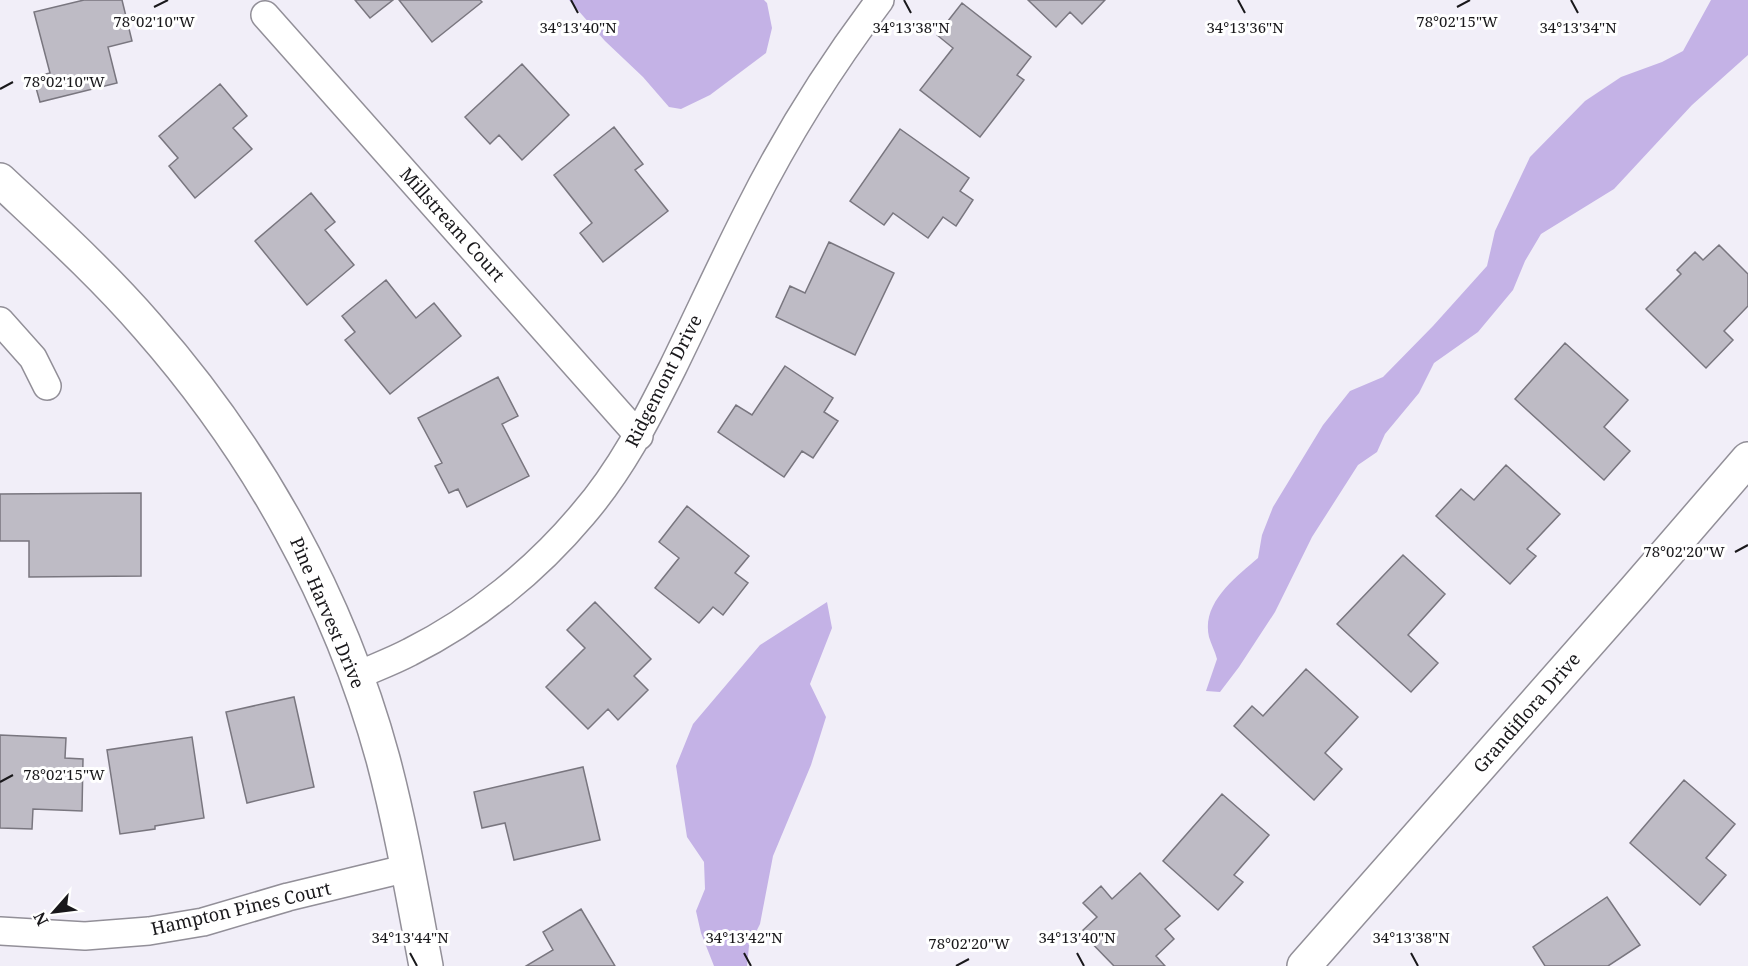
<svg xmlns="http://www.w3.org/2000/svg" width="1748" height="966" viewBox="0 0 1748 966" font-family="'Noto Serif',serif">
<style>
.water{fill:#c4b2e6}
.building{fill:#bebbc5;stroke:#79767f;stroke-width:1.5}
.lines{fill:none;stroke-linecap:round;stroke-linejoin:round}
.street-casing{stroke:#928f98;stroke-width:30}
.secondary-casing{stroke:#928f98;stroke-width:36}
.street{stroke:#fff;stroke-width:27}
.secondary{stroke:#fff;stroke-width:33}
.ticks{fill:none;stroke:#19181b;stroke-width:2}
.labels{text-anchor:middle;stroke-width:6;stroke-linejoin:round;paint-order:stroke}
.street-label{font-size:18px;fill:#19181b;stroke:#fff}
.ticks-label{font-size:15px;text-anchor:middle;fill:#19181b;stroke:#fff;stroke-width:6;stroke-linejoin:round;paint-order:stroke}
</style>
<rect width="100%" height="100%" fill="#f1eef8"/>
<path class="water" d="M 569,0 L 764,0 L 767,3 L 772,28 L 766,53 L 710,95 L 681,109 L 669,107 L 643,77 L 605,41 Z
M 1711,0 L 1748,0 L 1748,55 L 1692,105 L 1614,189 L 1541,234 L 1525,261 L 1513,290 L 1478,332 L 1434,363 L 1419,393 L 1385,434 L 1377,452 L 1358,465 L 1312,537 L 1275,612 L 1239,667 L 1220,692 L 1206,691 L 1217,659 C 1215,651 1211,644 1209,637 C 1201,603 1236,577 1258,558 L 1262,535 L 1273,507 L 1323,425 L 1350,391 L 1383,377 L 1433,326 L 1487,266 L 1495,231 L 1530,157 L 1585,101 L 1621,77 L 1662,62 L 1683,51 Z
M 827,602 L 832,628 L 810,684 L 826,717 L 811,765 L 773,856 L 760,924 L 749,946 L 747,966 L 714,966 L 701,933 L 696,911 L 705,889 L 704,862 L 687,837 L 676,766 L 693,724 L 760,645 Z"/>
<path class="building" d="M 84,0 L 122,0 L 132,41 L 108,47 L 117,83 L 40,102 L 33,77 L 50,73 L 34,12 Z
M 355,0 L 393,0 L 370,18 Z
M 399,0 L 480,0 L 482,2 L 432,42 Z
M 1028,0 L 1105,0 L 1082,24 L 1070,12 L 1056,27 Z
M 962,3 L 1031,57 L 1017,75 L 1024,80 L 980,137 L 920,90 L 953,48 L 937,35 Z
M 522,64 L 569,115 L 522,160 L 499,135 L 490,144 L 465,117 Z
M 220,84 L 247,116 L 233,128 L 252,149 L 195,198 L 169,166 L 178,158 L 159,136 Z
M 614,127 L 643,164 L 635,170 L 668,211 L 603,262 L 580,233 L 592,223 L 554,175 Z
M 900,129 L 969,178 L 960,191 L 973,200 L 956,226 L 943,217 L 928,238 L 893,213 L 884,225 L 850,201 Z
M 311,193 L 335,222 L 325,230 L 354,265 L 307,305 L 255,241 Z
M 829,242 L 894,273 L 855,355 L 776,317 L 790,286 L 805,293 Z
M 1719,245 L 1748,274 L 1748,306 L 1724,331 L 1733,340 L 1706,368 L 1646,309 L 1681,274 L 1677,270 L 1695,252 L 1703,260 Z
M 386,280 L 416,318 L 434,303 L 461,336 L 390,394 L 345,340 L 355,332 L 342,316 Z
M 1565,343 L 1628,400 L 1604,427 L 1630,451 L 1604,480 L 1515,399 Z
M 785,366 L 833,398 L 824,412 L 838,421 L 813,458 L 802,451 L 784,477 L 718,432 L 736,405 L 752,415 Z
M 498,377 L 518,416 L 502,424 L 529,476 L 467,507 L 458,489 L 449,493 L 435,466 L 442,463 L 418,418 Z
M 1506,465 L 1560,514 L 1527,549 L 1536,556 L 1510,584 L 1436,516 L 1461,489 L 1474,500 Z
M 141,493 L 141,576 L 29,577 L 29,541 L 0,541 L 0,494 Z
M 687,506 L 749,556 L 735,573 L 748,583 L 723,615 L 713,607 L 699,623 L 655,588 L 679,558 L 659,542 Z
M 1403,555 L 1445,594 L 1408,635 L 1438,663 L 1411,692 L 1337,624 Z
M 595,602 L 651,659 L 634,676 L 648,690 L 618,720 L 608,709 L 588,729 L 546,687 L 585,648 L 567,630 Z
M 1306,669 L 1358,717 L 1325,753 L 1342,769 L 1314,800 L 1234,726 L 1252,706 L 1263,716 Z
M 294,697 L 314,787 L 247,803 L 226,712 Z
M 0,735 L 66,738 L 65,758 L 83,759 L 82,811 L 33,809 L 32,829 L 0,828 Z
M 192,737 L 204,818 L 155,826 L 155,829 L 120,834 L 107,750 Z
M 583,767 L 600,840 L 514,860 L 505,823 L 482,828 L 474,792 Z
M 1684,780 L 1735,824 L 1706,858 L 1726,875 L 1700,905 L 1630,843 Z
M 1222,794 L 1269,835 L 1234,875 L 1243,882 L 1218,910 L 1163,861 Z
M 1140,873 L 1180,916 L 1165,929 L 1174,939 L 1156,956 L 1165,966 L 1114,966 L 1081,932 L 1097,917 L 1083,903 L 1101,886 L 1112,899 Z
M 1607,897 L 1640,945 L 1608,966 L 1545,966 L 1533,947 Z
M 581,909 L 615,966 L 526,966 L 553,950 L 543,932 Z"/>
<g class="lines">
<defs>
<path id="street" d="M 265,15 L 639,436
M 0,321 L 33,358 L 47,386
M 356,676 C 374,668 393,661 410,652 C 476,619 536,570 583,514 C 621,470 647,419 673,367 C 698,316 722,263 748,212 C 785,138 830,66 880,0
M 0,931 L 85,936 L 149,931 L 203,922 L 288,897 L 408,868"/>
<path id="secondary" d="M 0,180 C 50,227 102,274 147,326 C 257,451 339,598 383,759 C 401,827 413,897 426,966
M 1304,966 L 1635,590 L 1748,459"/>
</defs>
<use href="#street" class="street-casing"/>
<use href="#secondary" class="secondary-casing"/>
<use href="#street" class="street"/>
<use href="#secondary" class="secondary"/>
</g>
<path class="ticks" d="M 571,0 L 578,13M 904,0 L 911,13M 1238,0 L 1245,13M 1571,0 L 1578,13M 154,7 L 168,0M 1457,7 L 1470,0M 0,89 L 13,82M 1735,552 L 1748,545M 0,782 L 13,775M 410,953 L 417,966M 744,953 L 751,966M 1077,953 L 1084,966M 1411,953 L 1418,966M 956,966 L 969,959"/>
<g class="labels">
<g class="street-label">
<text transform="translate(452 225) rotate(48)" y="6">Millstream Court</text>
<text transform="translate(664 381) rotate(-63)" y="6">Ridgemont Drive</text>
<text transform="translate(327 613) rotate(67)" y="6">Pine Harvest Drive</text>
<text transform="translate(1527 713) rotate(-49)" y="6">Grandiflora Drive</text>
<text transform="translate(241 909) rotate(-13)" y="6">Hampton Pines Court</text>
</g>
</g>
<g class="ticks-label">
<text x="154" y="27">78°02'10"W</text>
<text x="1457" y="27">78°02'15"W</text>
<text x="578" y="33">34°13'40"N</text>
<text x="911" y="33">34°13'38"N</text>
<text x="1245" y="33">34°13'36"N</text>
<text x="1578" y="33">34°13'34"N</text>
<text x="64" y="87">78°02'10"W</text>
<text x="1684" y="557">78°02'20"W</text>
<text x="64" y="780">78°02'15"W</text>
<text x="410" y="943">34°13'44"N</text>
<text x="744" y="943">34°13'42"N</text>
<text x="1077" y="943">34°13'40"N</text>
<text x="1411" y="943">34°13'38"N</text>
<text x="969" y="949">78°02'20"W</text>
</g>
<g transform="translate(54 912) rotate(242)" stroke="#ffffff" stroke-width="4.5" paint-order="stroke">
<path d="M0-4.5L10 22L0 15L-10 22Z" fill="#19181b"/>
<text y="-9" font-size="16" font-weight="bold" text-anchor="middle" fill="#19181b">N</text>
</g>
</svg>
